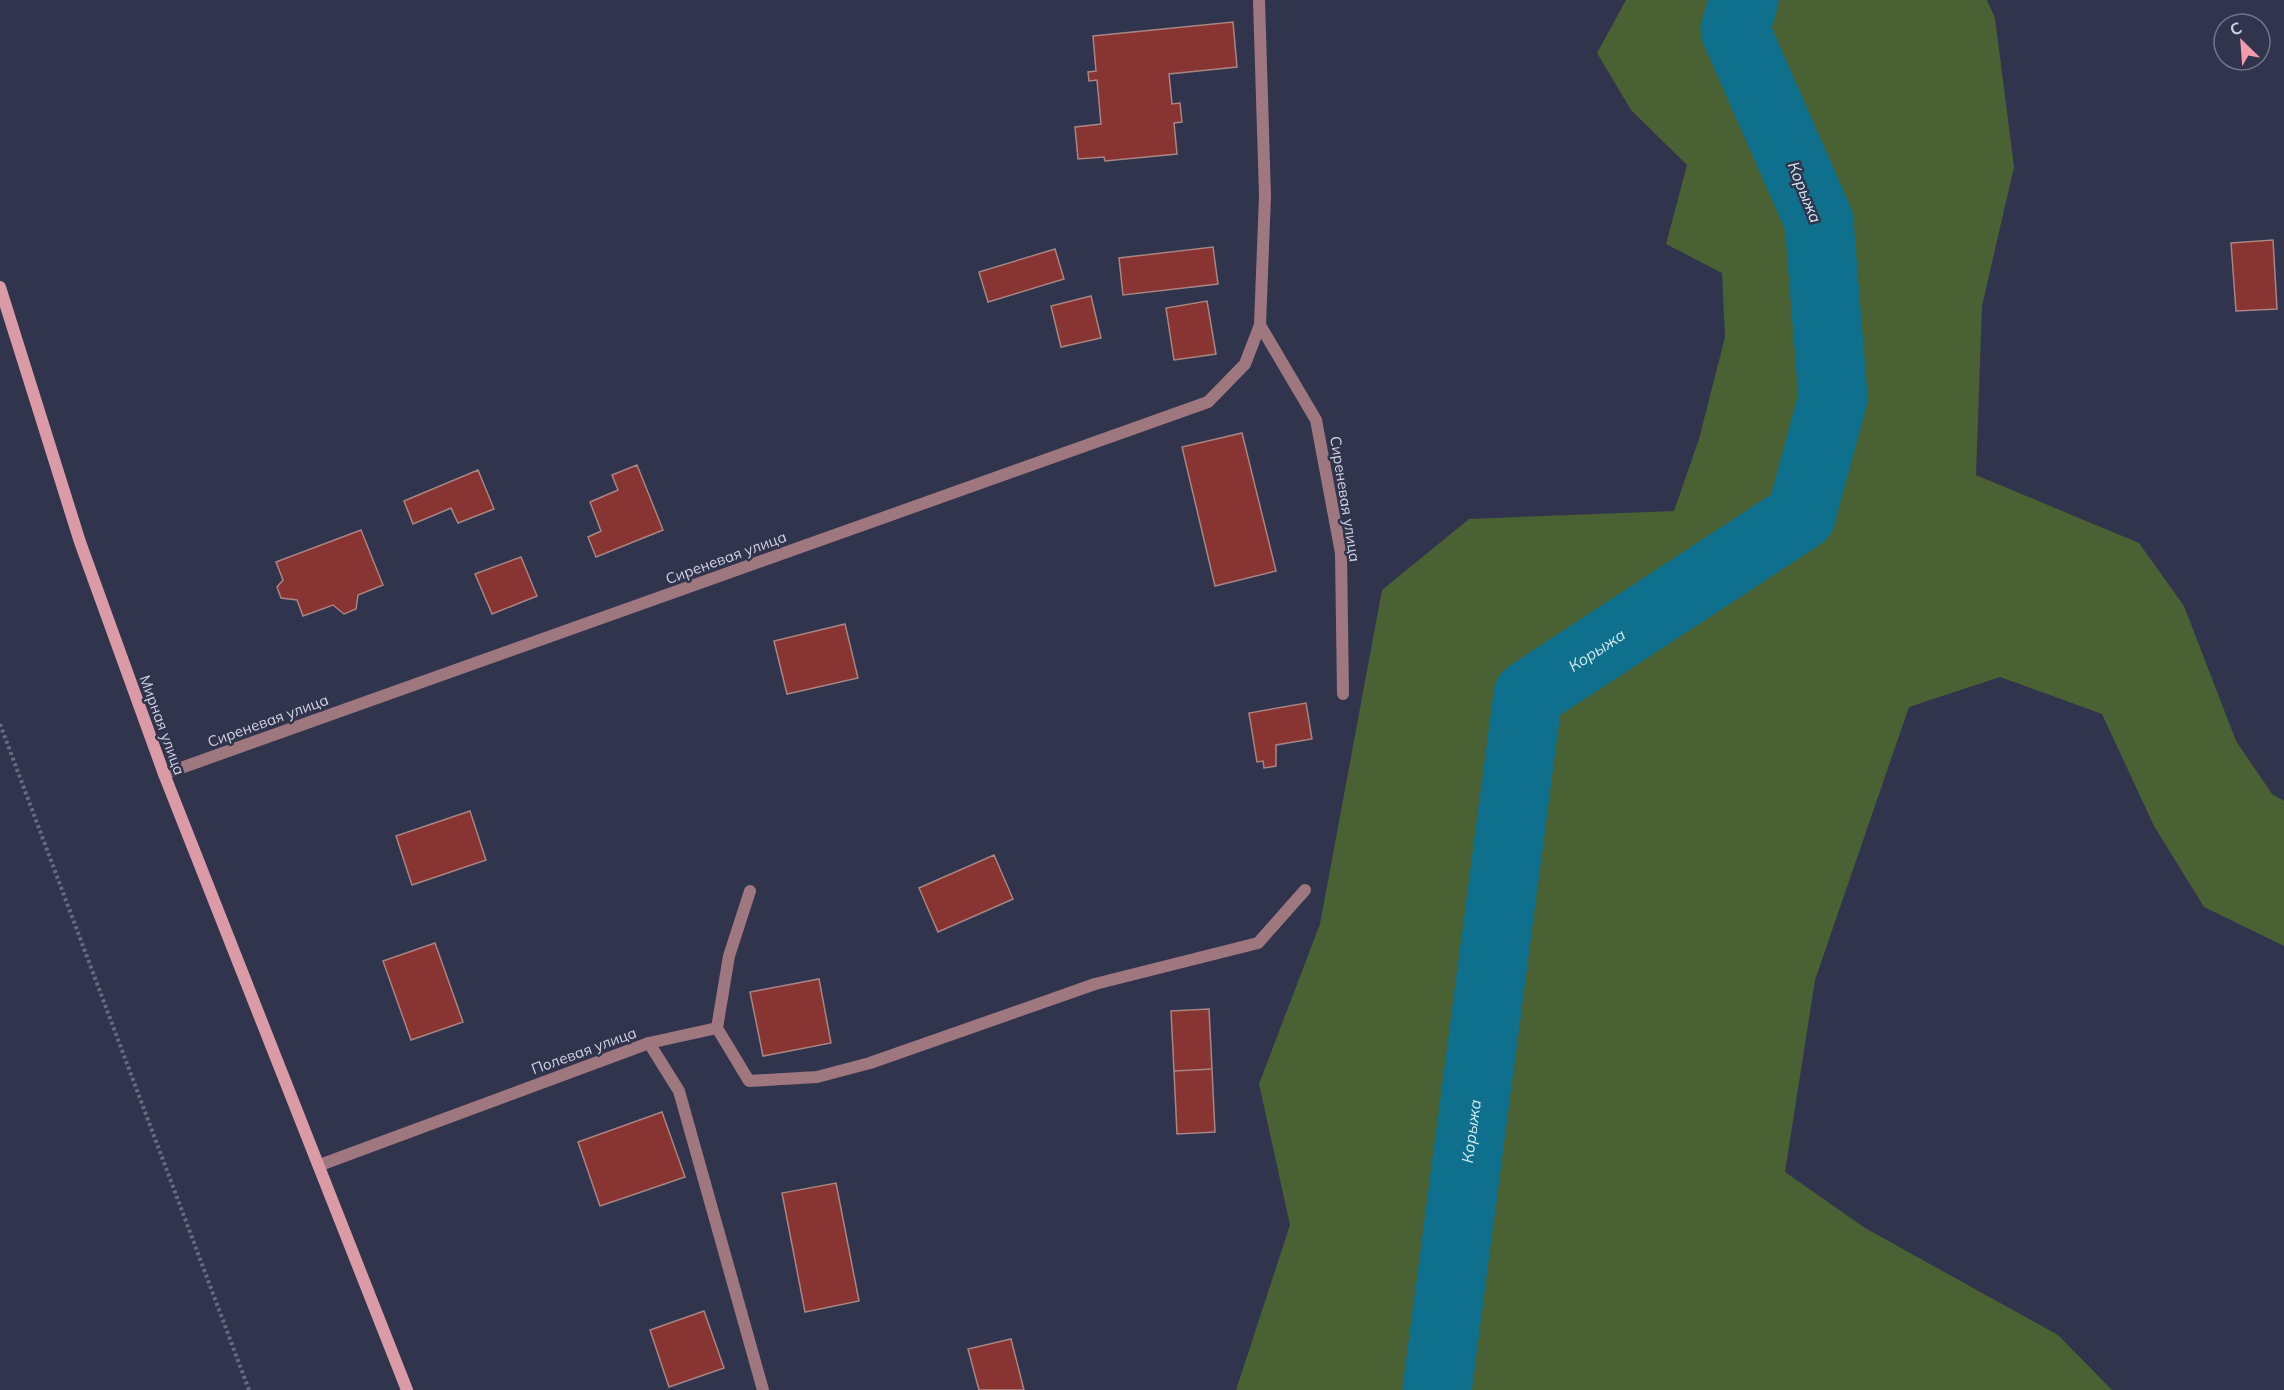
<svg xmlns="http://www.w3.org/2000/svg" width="2284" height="1390" viewBox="0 0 2284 1390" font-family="Mulish,sans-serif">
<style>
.green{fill:#4a6134}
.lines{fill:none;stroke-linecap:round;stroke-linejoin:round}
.river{stroke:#0f708d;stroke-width:69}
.building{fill:#873432;stroke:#a98582;stroke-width:1.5}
.path{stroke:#686b80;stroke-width:4;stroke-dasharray:3 3;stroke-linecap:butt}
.lane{stroke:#9f777e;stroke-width:12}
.street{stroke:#9f777e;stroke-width:12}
.secondary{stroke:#db9ba6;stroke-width:12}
.labels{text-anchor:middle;stroke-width:5;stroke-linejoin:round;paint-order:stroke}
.street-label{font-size:15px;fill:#d0d2e2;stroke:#31344d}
.water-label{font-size:16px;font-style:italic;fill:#d0e8f2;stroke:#31344d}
</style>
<rect width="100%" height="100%" fill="#31344d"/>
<path class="green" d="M 1626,0 L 1987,0 L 1995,18 L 2014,167 L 1982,306 L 1976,475 L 2139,543 L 2184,606 L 2236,741 L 2272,794 L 2284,801 L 2284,946 L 2204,907 L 2154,826 L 2102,714 L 2000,677 L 1909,707 L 1815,980 L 1785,1172 L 1865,1228 L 2058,1335 L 2112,1390 L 1236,1390 L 1290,1225 L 1259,1084 L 1320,924 L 1382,590 L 1469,519 L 1674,511 L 1699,439 L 1725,337 L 1722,273 L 1666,244 L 1687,165 L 1631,110 L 1597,53 Z"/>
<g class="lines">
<path class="river" id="s1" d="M 1437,1390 L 1528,695 L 1801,516 L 1833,398 L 1819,221 L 1735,30 L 1744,0"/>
</g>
<path class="building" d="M 1233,22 L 1237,67 L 1169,74 L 1172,104 L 1180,103 L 1182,122 L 1174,123 L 1177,154 L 1105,161 L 1104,157 L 1078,159 L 1075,127 L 1101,124 L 1097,80 L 1089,81 L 1088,72 L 1096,71 L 1093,36 Z
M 2273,240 L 2277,309 L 2236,311 L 2231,243 Z
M 1213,247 L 1218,284 L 1123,295 L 1119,258 Z
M 1055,249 L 1064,279 L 988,302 L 979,272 Z
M 1091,296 L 1101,338 L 1061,347 L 1051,306 Z
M 1207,301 L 1216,354 L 1174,360 L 1166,308 Z
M 1242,433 L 1276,571 L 1215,586 L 1182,447 Z
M 637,465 L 663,530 L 596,557 L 588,537 L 601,531 L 590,502 L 618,490 L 612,475 Z
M 478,470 L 494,509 L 458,523 L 451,508 L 413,524 L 404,501 Z
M 361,530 L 383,585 L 358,595 L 356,609 L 344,614 L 333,605 L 303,616 L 297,600 L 281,598 L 277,587 L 283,580 L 276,562 Z
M 521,557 L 537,596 L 492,614 L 475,574 Z
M 845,624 L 858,678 L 787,694 L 774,641 Z
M 1306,703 L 1312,739 L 1276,745 L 1276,766 L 1264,768 L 1263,761 L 1257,762 L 1249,713 Z
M 470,811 L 486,860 L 412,885 L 396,836 Z
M 994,855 L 1013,899 L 938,932 L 919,888 Z
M 435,943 L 463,1022 L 411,1040 L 383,961 Z
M 819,979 L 831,1043 L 763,1056 L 750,992 Z
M 1209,1009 L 1212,1069 L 1174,1071 L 1171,1011 Z
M 1212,1069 L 1215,1132 L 1177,1134 L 1174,1071 Z
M 662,1112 L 685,1177 L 600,1206 L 578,1142 Z
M 836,1183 L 859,1301 L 805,1312 L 782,1193 Z
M 704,1311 L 724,1368 L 669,1387 L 650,1330 Z
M 1011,1339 L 1024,1390 L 979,1390 L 968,1349 Z"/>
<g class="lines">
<path class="path" d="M 0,724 L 249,1390"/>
<path class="lane" d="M 717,1028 L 749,1081 L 817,1077 L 870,1063 L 1095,984 L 1258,943 L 1305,890
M 649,1043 L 717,1028 L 729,956 L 750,891"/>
<path class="street" d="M 1260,325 L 1316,420 L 1341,553 L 1343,694
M 164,774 L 1208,402 L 1245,364 L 1260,325 L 1265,196 L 1259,0
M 320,1165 L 649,1043 L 679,1091 L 763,1390"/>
<path class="secondary" d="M 0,287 L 80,542 L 164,774 L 407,1390"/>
</g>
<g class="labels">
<g class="street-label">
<text transform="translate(1345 499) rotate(81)" y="5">Сиреневая улица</text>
<text transform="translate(726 558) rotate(-20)" y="5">Сиреневая улица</text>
<text transform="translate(268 721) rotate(-20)" y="5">Сиреневая улица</text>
<text transform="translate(162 725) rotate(70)" y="5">Мирная улица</text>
<text transform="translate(584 1051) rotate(-20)" y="5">Полевая улица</text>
</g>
<g class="water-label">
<text transform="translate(1805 192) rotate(68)" y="6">Корыжа</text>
<text dy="6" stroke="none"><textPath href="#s1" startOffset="783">Корыжа</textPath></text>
<text dy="6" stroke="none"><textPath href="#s1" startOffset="261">Корыжа</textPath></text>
</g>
</g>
<g transform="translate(2242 42) rotate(335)"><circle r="28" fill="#31344d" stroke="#717389" stroke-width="1.5"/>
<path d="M0-4.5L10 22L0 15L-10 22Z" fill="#f39aab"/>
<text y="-9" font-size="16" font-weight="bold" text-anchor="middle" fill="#d0d2e2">С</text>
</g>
</svg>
